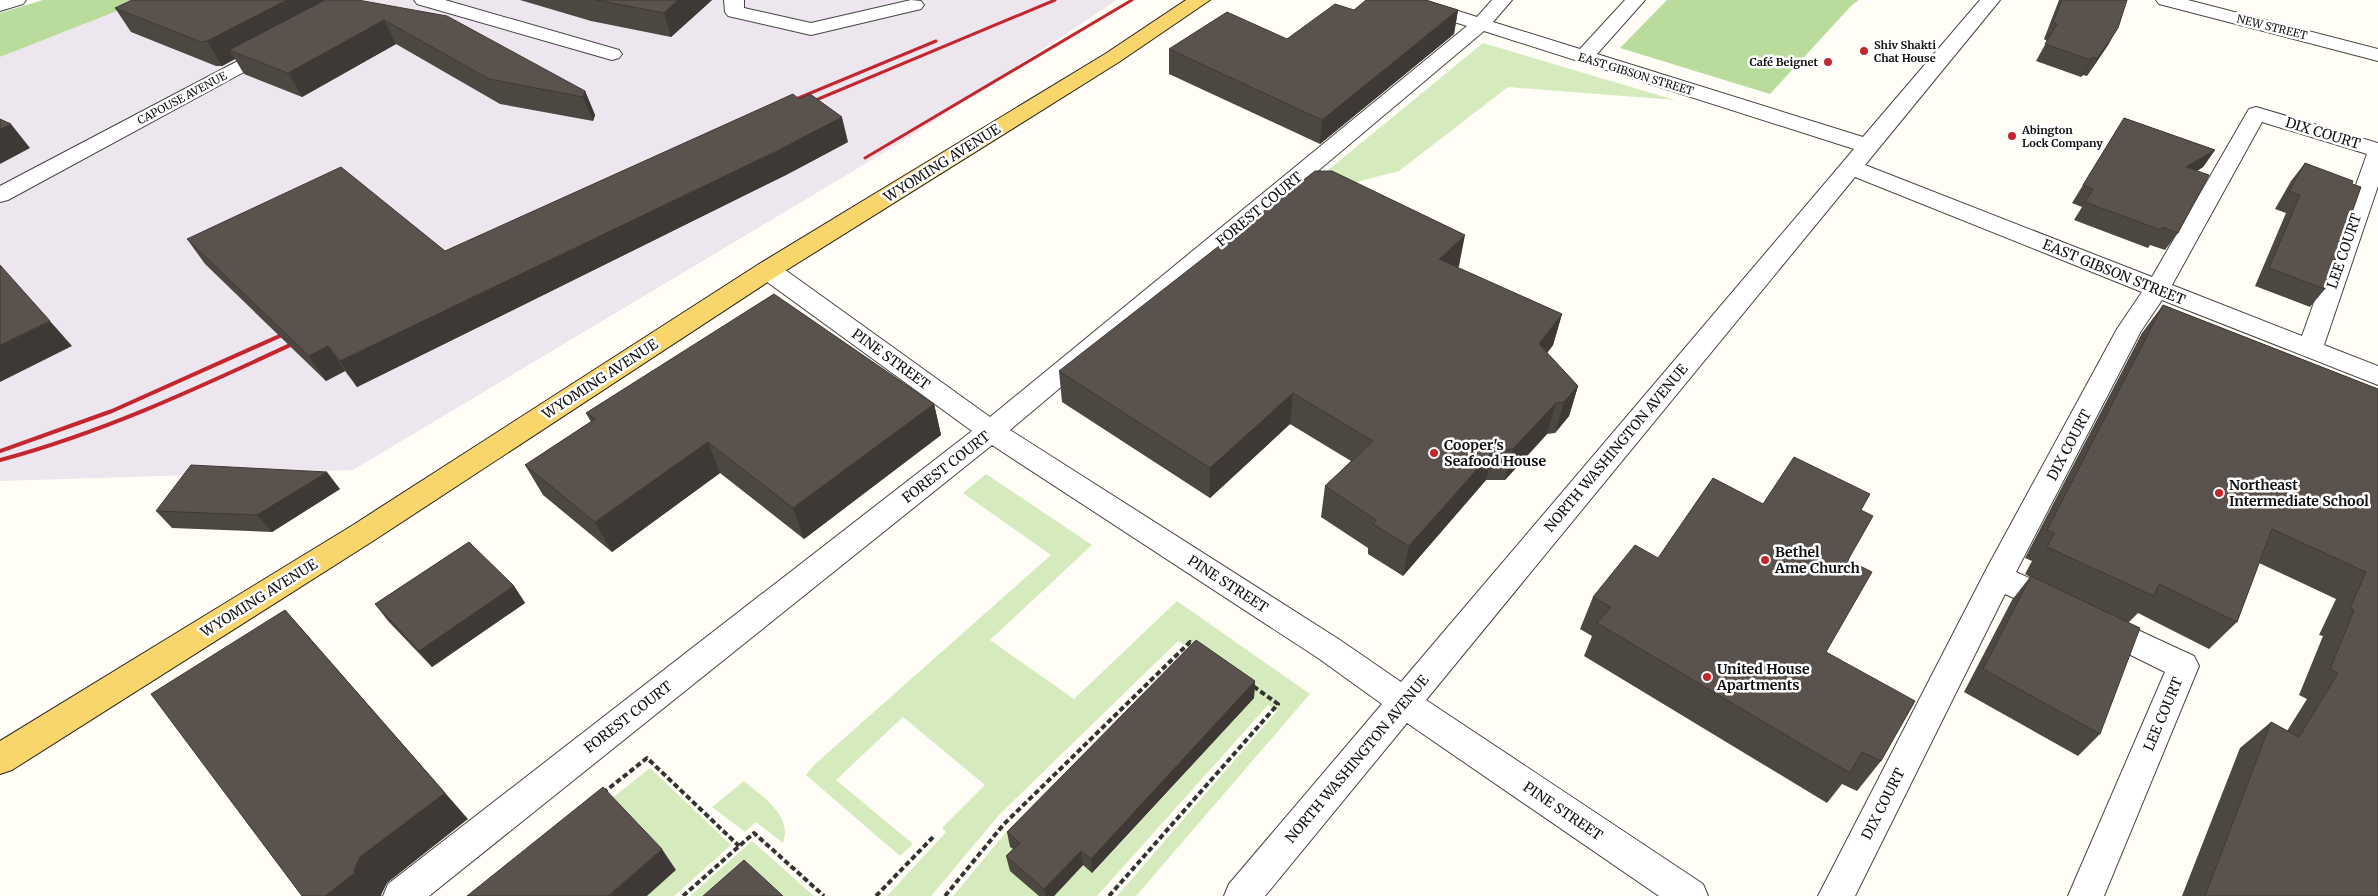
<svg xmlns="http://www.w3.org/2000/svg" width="2378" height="896" viewBox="0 0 2378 896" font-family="Merriweather,serif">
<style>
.industrial{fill:#eee6ef}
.green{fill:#d5ebbd}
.forest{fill:#b9dc9c}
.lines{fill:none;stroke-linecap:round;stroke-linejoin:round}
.minor-casing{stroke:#444;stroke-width:2}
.major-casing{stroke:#222;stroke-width:2}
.path{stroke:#333;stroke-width:4;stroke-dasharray:5.5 3;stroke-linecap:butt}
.minor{fill:#fff;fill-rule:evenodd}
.major{fill:#f9d66b;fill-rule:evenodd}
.rail-far1{stroke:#c4262e;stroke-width:3}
.rail{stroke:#c4262e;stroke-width:4}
.wall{fill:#4d4742}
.shaded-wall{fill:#3f3936}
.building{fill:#5a524d;stroke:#3f3936}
.poi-dot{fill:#c4262e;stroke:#fff;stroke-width:2}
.labels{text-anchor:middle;stroke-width:5;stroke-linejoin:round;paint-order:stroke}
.far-street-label{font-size:11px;fill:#111;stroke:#fff}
.far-poi-label{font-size:11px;font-weight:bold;fill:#111;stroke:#fff;text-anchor:start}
.street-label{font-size:14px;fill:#111;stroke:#fff}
.poi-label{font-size:14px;font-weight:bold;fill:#111;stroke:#fff;text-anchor:start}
</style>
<rect width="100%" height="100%" fill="#fffdf5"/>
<path class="industrial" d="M 145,0 L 1117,0 L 905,140 L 353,470 L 0,481 L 0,57 Z"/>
<path class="green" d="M 1483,43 L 1675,100 L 1508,87 L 1399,171 L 1360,181 L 1329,202 L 1316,180 Z
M 986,474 L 1092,545 L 990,640 L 1074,699 L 1177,601 L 1310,694 L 1136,896 L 1117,896 L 1277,711 L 1268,705 L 1097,896 L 1054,896 L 1083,865 L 1093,873 L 1254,698 L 1019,832 L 1008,845 L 1023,858 L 1039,896 L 953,896 L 1007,831 L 1193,650 L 1178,641 L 999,815 L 931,896 L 887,896 L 946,832 L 942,828 L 985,785 L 903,717 L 836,780 L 913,844 L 900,856 L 806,775 L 814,765 L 1051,555 L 963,493 Z
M 650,768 L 731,845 L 674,896 L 647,896 L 676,870 L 490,896 Z
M 744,781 C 763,797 793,816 783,843 L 756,822 L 745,832 L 712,807 Z
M 752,841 L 814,896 L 690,896 Z"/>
<path class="forest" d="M 43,0 L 145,0 L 0,57 L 0,13 Z
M 1667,0 L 1859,0 L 1852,5 L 1770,94 L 1620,48 Z"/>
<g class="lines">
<defs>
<path id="minor" d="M 0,0 L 26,0 L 23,4 L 0,11 Z
M 414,0 L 445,0 L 619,50 L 622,54 L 619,58 L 612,60 L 605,58 L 417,4 Z
M 724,0 L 744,0 L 744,8 L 811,23 L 911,0 L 921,1 L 924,5 L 921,9 L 811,35 L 728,16 L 725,12 Z
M 1394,0 L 1424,0 L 1477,17 L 1492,0 L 1512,0 L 1493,22 L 1580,49 L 1625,0 L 1645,0 L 1597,54 L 1863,137 L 1980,0 L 2000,0 L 1865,165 L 2152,277 L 2249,109 L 2256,107 L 2263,109 L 2378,143 L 2378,186 L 2324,345 L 2378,366 L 2378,385 L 2162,300 L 2141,331 L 2016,572 L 2066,595 L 2070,604 L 2066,613 L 2055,617 L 2005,594 L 1855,896 L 1818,896 L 1987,568 L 2117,329 L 2142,292 L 1855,177 L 1426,700 L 1703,884 L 1708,896 L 1659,896 L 1407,723 L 1265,896 L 1224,896 L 1229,884 L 1382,704 L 1318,658 L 992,445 L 429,896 L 383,896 L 388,884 L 972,431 L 759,276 L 756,270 L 759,264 L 768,262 L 777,264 L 990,417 L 1467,26 L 1397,4 ZM 1484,31 L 1854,149 L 1401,682 L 1340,640 L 1010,430 ZM 2262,122 L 2367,154 L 2302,336 L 2172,285 Z
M 2156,0 L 2188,0 L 2378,49 L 2378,61 L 2159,4 Z
M 272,43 L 279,45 L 282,49 L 279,53 L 8,200 L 0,202 L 0,186 Z
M 2101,613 L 2194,656 L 2199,666 L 2104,896 L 2068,896 L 2165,672 L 2090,635 L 2086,626 L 2090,617 Z"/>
<path id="major" d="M 1186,0 L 1210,0 L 1119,62 L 777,276 L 373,541 L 12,770 L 0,774 L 0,741 L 353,525 L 759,264 L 1105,54 Z"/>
</defs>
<use href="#minor" class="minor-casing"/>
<use href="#major" class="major-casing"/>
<path class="path" d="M 603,793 L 647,758 L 739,846
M 683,896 L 754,833 L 824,896
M 876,896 L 935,835
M 945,896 L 1004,824 L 1190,642 L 1195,645
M 1109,896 L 1278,704 L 1253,686"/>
<use href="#minor" class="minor"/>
<use href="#major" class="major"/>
<path class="rail-far1" d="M 784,104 L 936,41
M 804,105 L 1055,0
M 865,158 L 1132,0"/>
<path class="rail" d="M 0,451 L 112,411 L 293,330
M 0,460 C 105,432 202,386 301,340"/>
</g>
<path class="wall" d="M 358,0 L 585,91 L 595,115 L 593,121 L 500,104 L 396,44 L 302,97 L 244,74 L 235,59 L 222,66 L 216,66 L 131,32 L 115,8 Z
M 520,0 L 712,0 L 671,37 L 591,21 Z
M 2059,0 L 2127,0 L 2108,45 L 2087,76 L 2083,75 L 2081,77 L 2036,61 L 2047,41 L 2044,39 Z
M 1354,10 L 1458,10 L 1454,34 L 1320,144 L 1169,74 L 1169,49 L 1287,39 Z
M 2124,118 L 2215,150 L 2203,167 L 2197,171 L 2178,233 L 2165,250 L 2150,245 L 2148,248 L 2074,220 L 2082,207 L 2072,203 Z
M 848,142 L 786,175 L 357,387 L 345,371 L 326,381 L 205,264 L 187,239 L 445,251 Z
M 2305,163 L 2352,184 L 2325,289 L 2310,307 L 2255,286 L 2286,213 L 2275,209 L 2291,181 Z
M 1459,266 L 1457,268 L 1562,314 L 1553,345 L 1547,353 L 1578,386 L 1569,416 L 1555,433 L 1547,434 L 1505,480 L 1486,480 L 1403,576 L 1368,554 L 1368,548 L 1321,517 L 1325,486 L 1351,461 L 1290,424 L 1210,498 L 1062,402 L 1059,371 Z
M 2163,305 L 2378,389 L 2378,896 L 2182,896 L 2240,748 L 2271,722 L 2287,731 L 2307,699 L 2299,695 L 2323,636 L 2319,635 L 2336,599 L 2259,563 L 2237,622 L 2209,649 L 2138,613 L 2129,622 L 2100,734 L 2078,756 L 1964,692 L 2012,600 L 2030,577 L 2025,574 L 2032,561 L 2025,558 L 2142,333 Z
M 934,404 L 941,435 L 804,539 L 720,473 L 612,552 L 543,495 L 525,465 L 591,422 L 586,413 Z
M 340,489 L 272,532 L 172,528 L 156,511 Z
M 1763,504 L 1861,510 L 1826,652 L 1881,761 L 1857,791 L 1842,784 L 1827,803 L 1584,656 L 1592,636 L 1580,629 L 1593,597 L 1658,558 Z
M 514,586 L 525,603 L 432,667 L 388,621 L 375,604 Z
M 1255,681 L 1254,698 L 1092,873 L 1083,865 L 1054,896 L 1039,896 L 1010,871 L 1006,856 L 1013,849 L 1010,847 L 1007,832 Z"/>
<path class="shaded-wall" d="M 287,0 L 340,0 L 229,50 L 235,59 L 222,66 L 207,41 Z
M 678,0 L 712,0 L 671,37 L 664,13 Z
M 1458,10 L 1454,34 L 1320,144 L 1322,120 Z
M 384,20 L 396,44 L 302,97 L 288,73 Z
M 2118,28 L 2108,45 L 2087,76 L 2097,59 Z
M 2093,57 L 2083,75 L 2081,77 L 2091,60 Z
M 585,91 L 595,115 L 593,121 L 583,97 Z
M 842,117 L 848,142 L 786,175 L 357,387 L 340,361 Z
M 11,124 L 30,148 L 0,164 L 0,129 Z
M 2215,150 L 2203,167 L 2174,185 L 2186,167 Z
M 1465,235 L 1459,266 L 1433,290 L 1439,259 Z
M 1562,314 L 1553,345 L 1531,375 L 1539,344 Z
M 50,321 L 72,346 L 0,382 L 0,345 Z
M 328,346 L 345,371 L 326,381 L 309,356 Z
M 1578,386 L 1569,416 L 1555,433 L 1564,402 Z
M 1293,393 L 1290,424 L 1210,498 L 1210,468 Z
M 1556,403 L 1547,434 L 1505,480 L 1513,449 Z
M 934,404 L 941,435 L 804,539 L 793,508 Z
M 708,442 L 720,473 L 612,552 L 595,522 Z
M 1494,450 L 1486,480 L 1403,576 L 1409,546 Z
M 327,472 L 340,489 L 272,532 L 257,515 Z
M 514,586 L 525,603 L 432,667 L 419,651 Z
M 285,610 L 468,819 L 387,883 L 381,895 L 382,896 L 325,896 L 354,870 Z
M 1255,681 L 1254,698 L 1092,873 L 1091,859 Z
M 662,849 L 676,870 L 647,896 L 608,896 Z
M 1081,851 L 1083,865 L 1054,896 L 1046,896 L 1044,889 Z"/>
<path class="building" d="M 132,0 L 287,0 L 207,41 L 201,42 L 115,8 Z
M 325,0 L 358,0 L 447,16 L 585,91 L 583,97 L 489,79 L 384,20 L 288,73 L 229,50 Z
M 596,0 L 678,0 L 664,13 Z
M 1366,0 L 1425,0 L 1458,10 L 1322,120 L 1169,49 L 1227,12 L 1287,39 L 1335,4 L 1354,10 Z
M 2062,0 L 2127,0 L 2118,28 L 2097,59 L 2093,57 L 2091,60 L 2045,44 L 2057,24 L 2053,22 Z
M 793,94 L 799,99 L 810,94 L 842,117 L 779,150 L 340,361 L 328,346 L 309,356 L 187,239 L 341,167 L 445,251 Z
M 2124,118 L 2215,150 L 2186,167 L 2209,175 L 2178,233 L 2162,227 L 2161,230 L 2085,202 L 2093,189 L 2083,185 Z
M 0,119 L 11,124 L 0,129 Z
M 2305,163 L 2353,181 L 2352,184 L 2361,187 L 2325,289 L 2269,268 L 2300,195 L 2289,191 Z
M 1315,171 L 1332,171 L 1465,235 L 1439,259 L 1562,314 L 1539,344 L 1578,386 L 1564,402 L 1556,403 L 1513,449 L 1494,450 L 1409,546 L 1373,524 L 1376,520 L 1325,486 L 1373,441 L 1293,393 L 1210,468 L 1059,371 Z
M 0,265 L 50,321 L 0,345 Z
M 774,294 L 934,404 L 793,508 L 708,442 L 595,522 L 525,465 L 595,419 L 586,413 Z
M 2163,305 L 2378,389 L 2378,896 L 2205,896 L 2271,722 L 2299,737 L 2338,673 L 2330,669 L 2354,610 L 2350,608 L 2366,572 L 2272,529 L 2237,622 L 2159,584 L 2154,596 L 2047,547 L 2054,533 L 2047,530 Z
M 1794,457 L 1870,494 L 1861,510 L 1873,516 L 1848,560 L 1872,572 L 1826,652 L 1915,701 L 1881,761 L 1862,752 L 1850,773 L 1597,623 L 1611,607 L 1593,597 L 1635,545 L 1658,558 L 1713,478 L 1763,504 Z
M 191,465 L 327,472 L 257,515 L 156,511 Z
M 469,542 L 514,586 L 419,651 L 375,604 Z
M 2031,576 L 2140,628 L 2100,734 L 1983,669 Z
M 285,610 L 445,793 L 360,857 L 354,870 L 355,873 L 325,896 L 302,896 L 151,694 Z
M 1196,640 L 1255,681 L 1091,859 L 1081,851 L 1044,889 L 1006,856 L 1020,843 L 1007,832 Z
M 603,787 L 662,849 L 608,896 L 467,896 Z
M 744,860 L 783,896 L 703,896 Z"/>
<g class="poi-dot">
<circle cx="1864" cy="51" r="5"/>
<circle cx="1828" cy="62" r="5"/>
<circle cx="2012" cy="136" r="5"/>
<circle cx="1434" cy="453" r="5"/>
<circle cx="2219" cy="493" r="5"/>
<circle cx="1765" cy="560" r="5"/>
<circle cx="1707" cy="677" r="5"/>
</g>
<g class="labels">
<g class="far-street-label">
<text transform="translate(2272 27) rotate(14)" y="4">NEW STREET</text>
<text transform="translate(1636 74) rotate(17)" y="4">EAST GIBSON STREET</text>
<text transform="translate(182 98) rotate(-28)" y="4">CAPOUSE AVENUE</text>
</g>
<g class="far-poi-label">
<text x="1874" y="49">Shiv Shakti<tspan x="1874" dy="13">Chat House</tspan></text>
<text x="1818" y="66" text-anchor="end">Café Beignet</text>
<text x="2022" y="134">Abington<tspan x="2022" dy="13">Lock Company</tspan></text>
</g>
<g class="street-label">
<text transform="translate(2323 133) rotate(17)" y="5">DIX COURT</text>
<text transform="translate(942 163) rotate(-32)" y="5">WYOMING AVENUE</text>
<text transform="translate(1259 209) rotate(-40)" y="5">FOREST COURT</text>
<text transform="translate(2344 251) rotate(-71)" y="5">LEE COURT</text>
<text transform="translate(2114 272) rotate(22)" y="5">EAST GIBSON STREET</text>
<text transform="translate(891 359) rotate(36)" y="5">PINE STREET</text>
<text transform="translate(600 379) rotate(-33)" y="5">WYOMING AVENUE</text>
<text transform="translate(2069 445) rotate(-62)" y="5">DIX COURT</text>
<text transform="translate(1616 448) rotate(-50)" y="5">NORTH WASHINGTON AVENUE</text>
<text transform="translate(946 467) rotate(-38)" y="5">FOREST COURT</text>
<text transform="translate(1228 584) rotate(33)" y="5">PINE STREET</text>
<text transform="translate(259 598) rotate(-32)" y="5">WYOMING AVENUE</text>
<text transform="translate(2163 714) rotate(-67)" y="5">LEE COURT</text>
<text transform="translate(628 717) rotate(-38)" y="5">FOREST COURT</text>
<text transform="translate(1357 759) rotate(-50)" y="5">NORTH WASHINGTON AVENUE</text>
<text transform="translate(1883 804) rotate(-63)" y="5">DIX COURT</text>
<text transform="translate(1563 811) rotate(34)" y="5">PINE STREET</text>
</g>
<g class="poi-label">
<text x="1444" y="450">Cooper's<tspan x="1444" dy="16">Seafood House</tspan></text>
<text x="2229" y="490">Northeast<tspan x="2229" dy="16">Intermediate School</tspan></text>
<text x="1775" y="557">Bethel<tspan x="1775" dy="16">Ame Church</tspan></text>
<text x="1717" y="674">United House<tspan x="1717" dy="16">Apartments</tspan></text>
</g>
</g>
</svg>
